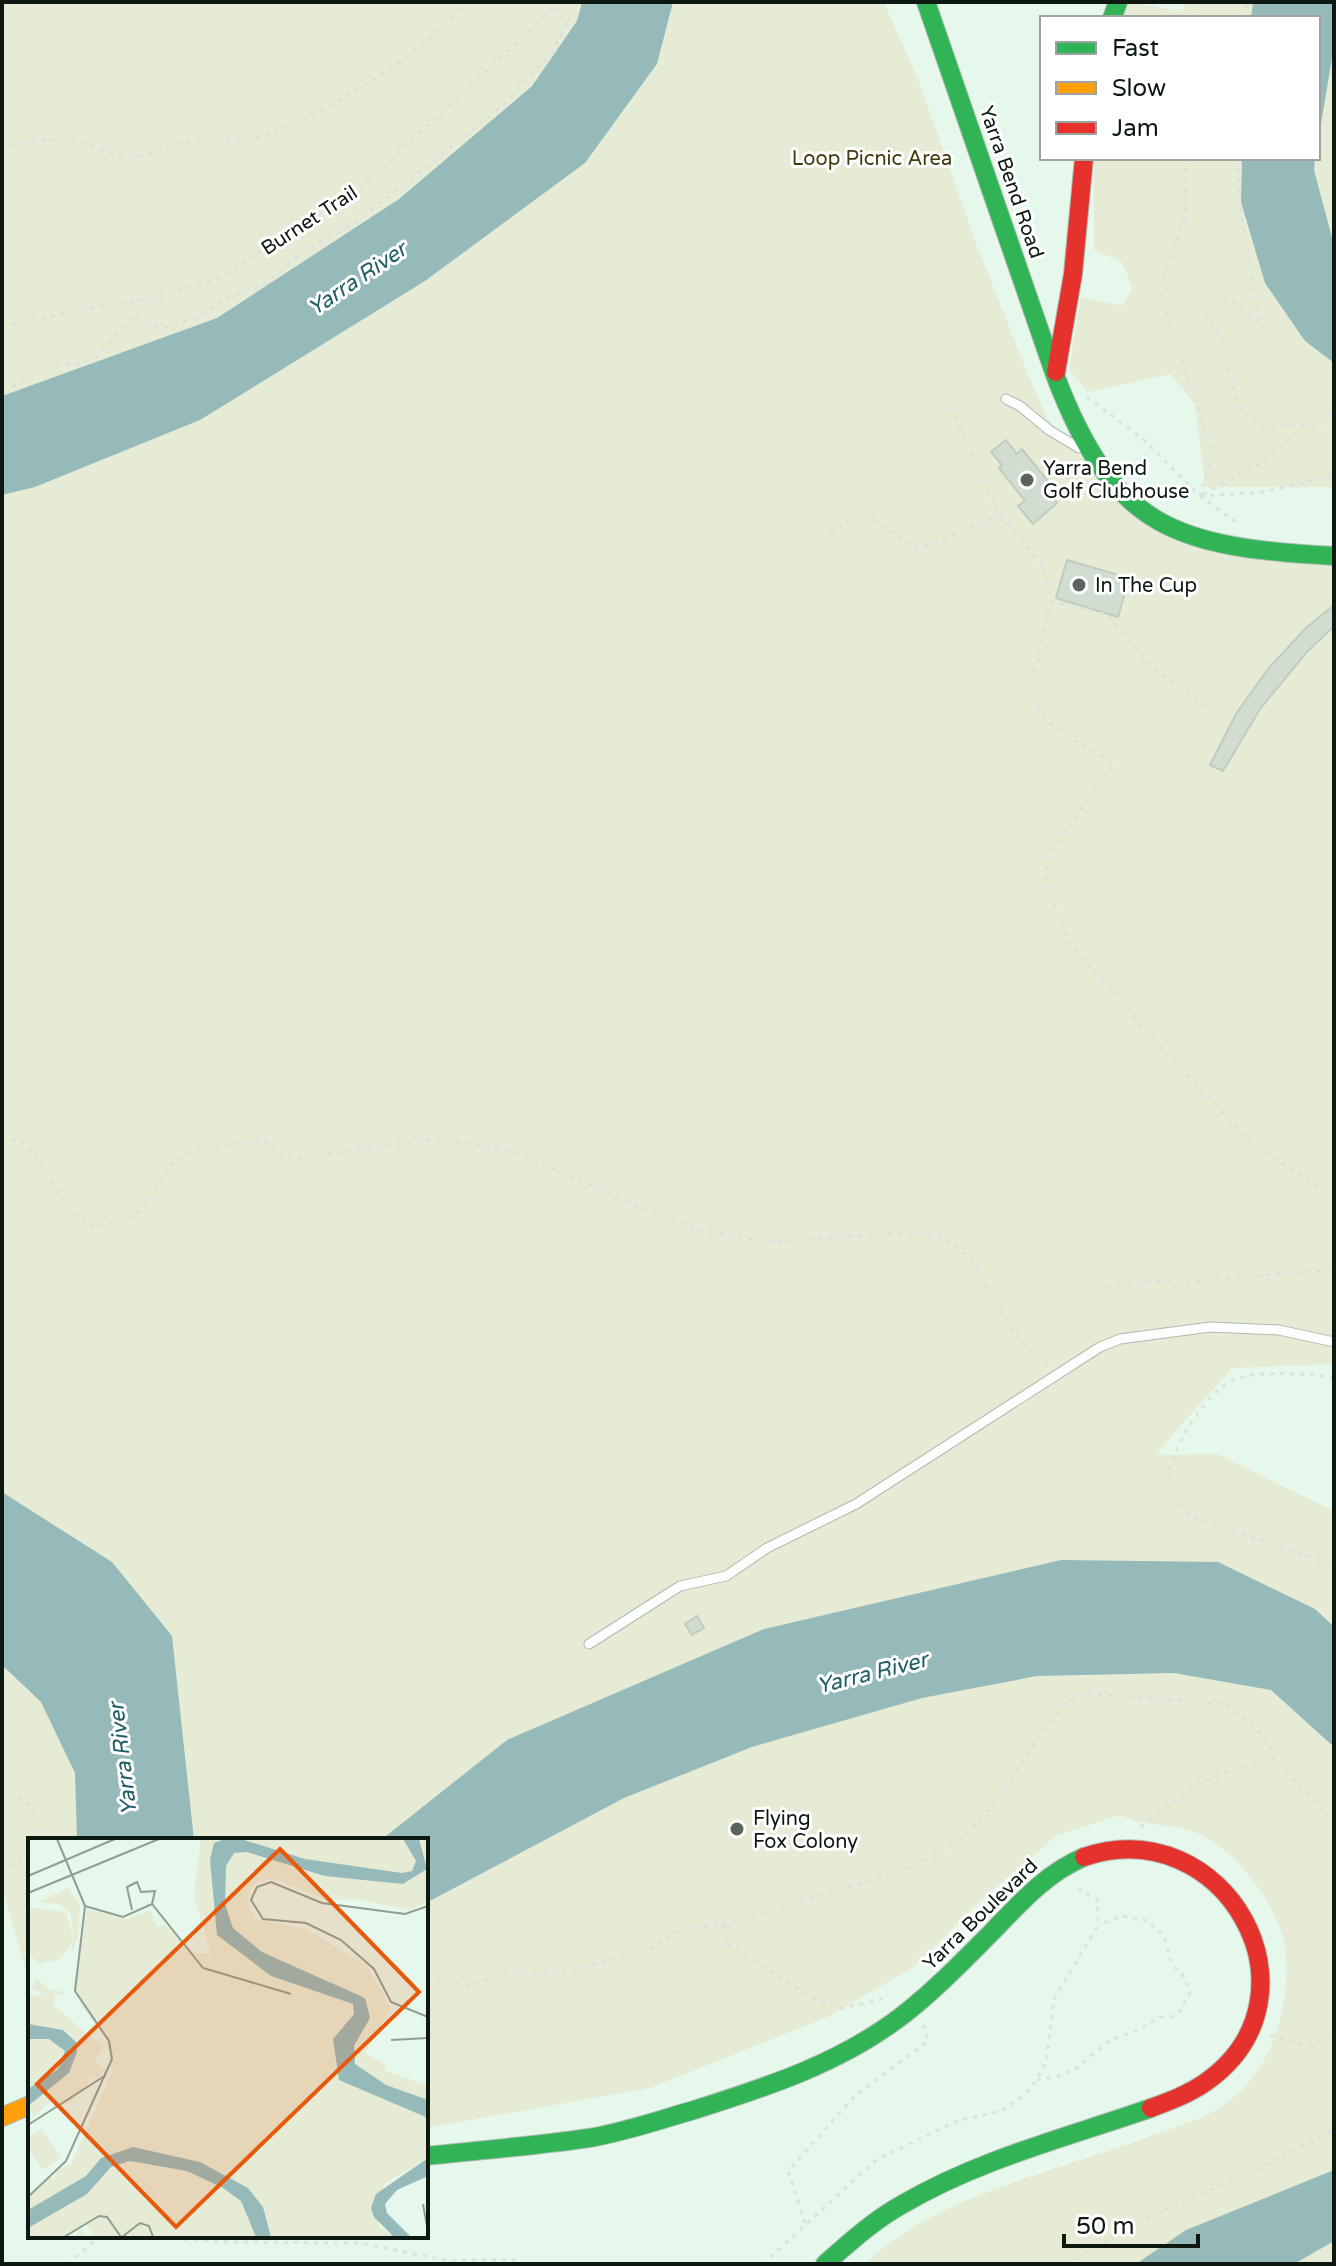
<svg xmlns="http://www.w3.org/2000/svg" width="1336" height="2266" viewBox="0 0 1336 2266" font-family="'Varela Round',sans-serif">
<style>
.green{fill:#e5ebd5}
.water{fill:#96b9b9}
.building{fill:#d2ddd1;stroke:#c1ccc0;stroke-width:2}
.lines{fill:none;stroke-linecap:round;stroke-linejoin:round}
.lane-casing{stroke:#adbab1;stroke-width:11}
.fast-casing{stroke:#adbab1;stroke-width:20}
.slow-casing{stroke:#adbab1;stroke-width:20}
.jam-casing{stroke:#adbab1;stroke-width:20}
.path{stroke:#dce2dd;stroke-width:3;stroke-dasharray:4 6;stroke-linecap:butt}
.lane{stroke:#fbfefc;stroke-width:9}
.fast{stroke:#30b455;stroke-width:18}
.slow{stroke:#ff9f0a;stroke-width:18}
.jam{stroke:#e5322d;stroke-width:18}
.poi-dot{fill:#59665d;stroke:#fff;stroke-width:3}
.labels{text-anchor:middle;stroke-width:6;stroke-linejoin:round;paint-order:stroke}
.park-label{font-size:20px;fill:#3f390c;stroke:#fff}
.street-label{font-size:20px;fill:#0d1810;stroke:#fff}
.poi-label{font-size:20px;fill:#0d1810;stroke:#fff;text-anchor:start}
.water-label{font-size:22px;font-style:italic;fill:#205d64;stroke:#fff}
.inset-road{fill:none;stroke:#8f9e93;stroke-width:2}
.view{fill:#e8590c;fill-opacity:0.15;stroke:#e8590c;stroke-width:4}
.inset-edge{fill:none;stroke:#0d1810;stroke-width:4}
</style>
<rect width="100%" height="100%" fill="#e6f7eb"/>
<path class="green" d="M 2,2 L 582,2 L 577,21 L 532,86 L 399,199 L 217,318 L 2,396 Z
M 673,2 L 884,2 L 920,84 L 977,246 L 1029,377 L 1046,416 L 1069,446 L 1151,518 L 1334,556 L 1334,1364 L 1232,1368 L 1155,1455 L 1217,1454 L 1334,1511 L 1334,2264 L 865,2264 C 934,2196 1061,2170 1151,2136 C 1173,2128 1198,2121 1218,2109 C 1270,2077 1290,2012 1286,1955 C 1283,1912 1241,1854 1201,1835 C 1174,1822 1144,1828 1120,1815 L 1057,1835 L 980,1901 L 914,1967 L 827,2017 L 650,2088 L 426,2128 L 426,1840 L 30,1840 L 30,1985 L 2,1887 L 2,495 L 35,487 L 200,420 L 425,281 L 585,163 L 657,65 Z
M 1128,2 L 1183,12 L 1186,2 L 1253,2 L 1251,18 L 1116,18 Z
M 1334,46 L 1334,245 L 1314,170 L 1315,158 L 1318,158 L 1318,142 Z
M 1094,158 L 1242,158 L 1241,202 L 1305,341 L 1334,363 L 1334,487 L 1205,487 L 1195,404 L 1171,374 L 1088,392 L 1069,369 L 1081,297 L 1122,306 L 1133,288 L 1121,261 L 1094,250 Z"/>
<path class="water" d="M 582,2 L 673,2 L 657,64 L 585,163 L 425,281 L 200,420 L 35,487 L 2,495 L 2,396 L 217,318 L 399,199 L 532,86 L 577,21 Z
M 1253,2 L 1334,2 L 1334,46 L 1318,142 L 1318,18 L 1251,18 Z
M 1242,158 L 1315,158 L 1314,170 L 1334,245 L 1334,363 L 1305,341 L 1265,283 L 1241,202 Z
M 2,1492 L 112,1562 L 172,1636 L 194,1840 L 77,1840 L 75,1773 L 41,1702 L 2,1665 Z
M 1061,1560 L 1218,1562 L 1315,1609 L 1334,1627 L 1334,1747 L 1271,1690 L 1174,1673 L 1037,1676 L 922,1698 L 752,1747 L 624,1798 L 426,1903 L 426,1840 L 381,1840 L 507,1740 L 764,1629 Z
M 1334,2170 L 1334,2241 L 1294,2264 L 1136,2264 L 1186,2230 Z"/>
<path class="building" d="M 1006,440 L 1017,454 L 1022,449 L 1056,491 L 1051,495 L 1057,503 L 1033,524 L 1018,506 L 1025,501 L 999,468 L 1002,465 L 991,452 Z
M 1067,560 L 1129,578 L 1118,617 L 1056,598 Z
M 1334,605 L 1334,626 L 1306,653 L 1260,709 L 1223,771 L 1210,765 L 1236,714 L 1268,669 L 1306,628 Z
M 697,1616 L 704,1628 L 692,1635 L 685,1624 Z"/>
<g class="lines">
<defs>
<path id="lane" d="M 1006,399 L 1020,406 L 1049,430 L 1079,448
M 589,1644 L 680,1586 L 726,1576 L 767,1548 L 856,1504 L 1100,1347 L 1120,1339 L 1210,1327 L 1279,1330 L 1334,1342"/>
<path id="fast" d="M 926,2 L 1055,375 C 1114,531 1178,547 1334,556
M 1112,18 L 1118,2
M 426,2156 C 480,2150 535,2146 589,2138 C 625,2132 659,2120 694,2110 C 767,2087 841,2063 903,2015 C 934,1991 963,1961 991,1933 C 1019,1904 1046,1873 1084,1857
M 825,2264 C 850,2242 874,2220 903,2204 C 980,2159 1068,2137 1151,2108"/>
<path id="slow" d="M 2,2117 L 30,2105"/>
<path id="jam" d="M 1056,372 L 1073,274 L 1084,158
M 1084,1857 C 1224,1810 1329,1995 1206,2082 C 1189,2094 1170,2101 1151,2108"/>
</defs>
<use href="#lane" class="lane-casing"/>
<use href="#fast" class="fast-casing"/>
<use href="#slow" class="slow-casing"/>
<use href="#jam" class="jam-casing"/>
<path class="path" d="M 1196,18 L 1202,2
M 1246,18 L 1247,2
M 2,146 C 26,143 57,136 81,142 C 96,146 111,156 127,157 C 152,159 159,147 179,143 C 202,139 228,144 252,139 C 305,128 435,48 464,2
M 1237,158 L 1240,205 L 1260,324 L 1237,303 L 1226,298 L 1204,312 L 1225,345 L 1224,365 L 1232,377 L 1240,410 L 1262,424 L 1305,426 L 1325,423 L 1333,407
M 2,326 L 96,307 L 151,299 L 215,280 L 360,188 L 553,9
M 2,387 L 17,385 L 53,363 L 78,364 L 97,357 L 131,317 L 162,328 L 196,318 L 229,297 L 267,283 L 304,250 L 351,226 L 498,110 L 551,54 L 567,23 L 554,8 L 558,2
M 1087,397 L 1143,439 L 1200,496 L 1213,453 L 1159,289 L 1186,216 L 1186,158
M 946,398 L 1000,515 L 1042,565 L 1047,581 L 1051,601 L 1032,682 C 1031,727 1083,743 1114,763 L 1048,857 L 1045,880 L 1071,946 L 1103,982 L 1122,995 L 1132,1016 L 1248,1140 L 1334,1198
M 1203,494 L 1260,464 L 1303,428
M 1200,496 L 1239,524
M 1200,496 L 1264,492 L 1334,476
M 831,534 L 855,515 L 867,515 L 912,547 L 926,546 L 1000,515
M 1051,601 L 1108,615 L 1135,648 L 1158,672 L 1213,711
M 2,1137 L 22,1141 L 45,1169 L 71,1212 L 93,1227 L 132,1218 L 152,1199 L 169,1166 L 197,1149 L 264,1140 L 287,1160 L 439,1138 L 518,1153 L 634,1205 L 701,1230 L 771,1242 L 915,1232 L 946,1239 L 970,1258 L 1014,1333 L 1049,1366
M 1107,1286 L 1164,1281 L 1183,1283 L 1334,1269
M 1334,1377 C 1304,1375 1266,1369 1236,1379 C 1210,1387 1168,1450 1170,1477 C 1171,1490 1180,1505 1188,1515 L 1334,1565
M 2,1786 C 31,1803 36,1806 41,1840
M 1141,1827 L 1197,1785 L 1232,1769 L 1274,1759
M 2,1872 L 30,1850
M 722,1925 L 730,1947 L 813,1998 L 840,2009 L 889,1997
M 426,1982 L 445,1980 L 468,1986 L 507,1973 L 551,1974 L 646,1951 L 684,1928 L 722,1925 L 898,1872 C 920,1863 945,1852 963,1836 C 993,1812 1020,1763 1043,1732 C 1054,1717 1064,1702 1082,1693 L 1226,1704 L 1265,1737 L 1274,1759 L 1334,1822
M 1270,2035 L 1309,2046 L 1334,2035
M 1037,2080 L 1056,2077 L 1077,2068 L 1109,2041 L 1140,2029 L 1160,2017 L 1171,2017 L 1179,2012 L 1190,1993 L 1184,1977 L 1172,1964 L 1164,1936 L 1148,1921 L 1122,1916 L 1098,1925
M 805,2223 L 788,2171 L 853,2098 L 928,2041 L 923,2025
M 134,2236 L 229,2242 L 359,2243 L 450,2261 L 512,2259 L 520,2264
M 68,2264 L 100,2236
M 763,2264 L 876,2160 L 957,2121 L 1001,2111 L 1023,2096 L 1037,2080 L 1046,2062 L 1054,1999 L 1098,1925 L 1097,1899 L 1073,1885
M 1069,2264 L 1141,2220 L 1257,2169 L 1334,2130"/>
<use href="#lane" class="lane"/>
<use href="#fast" class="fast"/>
<use href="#slow" class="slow"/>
<use href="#jam" class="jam"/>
</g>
<g class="poi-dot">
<circle cx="1027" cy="480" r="8"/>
<circle cx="1079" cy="585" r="8"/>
<circle cx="737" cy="1829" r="8"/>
</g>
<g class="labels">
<g class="park-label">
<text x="872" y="165">Loop Picnic Area</text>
</g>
<g class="street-label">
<text transform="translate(1012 182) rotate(71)" y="7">Yarra Bend Road</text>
<text transform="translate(309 220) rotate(-33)" y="7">Burnet Trail</text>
<text transform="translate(980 1914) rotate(-44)" y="7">Yarra Boulevard</text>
</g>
<g class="poi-label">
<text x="1043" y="475">Yarra Bend<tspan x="1043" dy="23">Golf Clubhouse</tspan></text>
<text x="1095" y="592">In The Cup</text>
<text x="753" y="1825">Flying<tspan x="753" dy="23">Fox Colony</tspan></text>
</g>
<g class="water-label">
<text transform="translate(357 278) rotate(-34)" y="8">Yarra River</text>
<text transform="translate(872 1672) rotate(-14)" y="8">Yarra River</text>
<text transform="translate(122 1759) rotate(-97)" y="8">Yarra River</text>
</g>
</g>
<g transform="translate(28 1838)">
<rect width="400" height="400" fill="#e6f7eb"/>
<path d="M 173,1 L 400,1 L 400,63 L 382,72 L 328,61 L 298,62 L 244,40 L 226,46 L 219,61 L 227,81 L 278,91 L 339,128 L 363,170 L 337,215 L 358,227 L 356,232 L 400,248 L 400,320 L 356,346 L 350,388 L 366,399 L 243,399 L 235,369 L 220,350 L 172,324 L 73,320 L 58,338 L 0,372 L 0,362 L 21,340 L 26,342 L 29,331 L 43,327 L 84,234 L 78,199 L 54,169 L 46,146 L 59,71 L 99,81 L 122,72 L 130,90 L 136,86 L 167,115 L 183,115 L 166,58 ZM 40,50 L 52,66 L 50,99 L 43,117 L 44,105 L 31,122 L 12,125 L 0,116 L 0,69 L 38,74 L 45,100 L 43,76 L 33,66 L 10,64 ZM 9,141 L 22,152 L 38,154 L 27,158 L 25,167 L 75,209 L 67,224 L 77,232 L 68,242 L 61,238 L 61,246 L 41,265 L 32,268 L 26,261 L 5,279 L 0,268 L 41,235 L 42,196 L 0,186 L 0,159 L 16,156 L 3,150 ZM 0,201 L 21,201 L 37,212 L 30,231 L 0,251 ZM 14,291 L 33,320 L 15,332 L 0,310 L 0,300 ZM 102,323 L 159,333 L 195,350 L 213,363 L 228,399 L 67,399 L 57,385 L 52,389 L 58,399 L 48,399 L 51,391 L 32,399 L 0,399 L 0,390 L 82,329 Z" fill="#e5ebd5"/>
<path d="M 197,1 L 216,2 L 277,21 L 374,35 L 384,33 L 388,23 L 375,1 L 391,1 L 399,31 L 375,46 L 297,38 L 219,14 L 206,15 L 198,28 L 197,66 L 205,90 L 234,114 L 337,160 L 342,180 L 326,208 L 327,226 L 358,247 L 400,262 L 400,280 L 311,242 L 305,201 L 326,176 L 325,166 L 243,138 L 189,97 L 182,22 L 186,5 ZM 0,186 L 35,192 L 48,204 L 49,214 L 41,235 L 0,268 L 0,251 L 30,231 L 37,213 L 21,201 L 0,201 ZM 105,309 L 172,324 L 220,350 L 235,369 L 243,399 L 228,399 L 213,363 L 195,350 L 159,333 L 102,323 L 83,329 L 59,356 L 0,390 L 0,372 L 58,338 L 73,320 ZM 400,320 L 400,338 L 369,352 L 357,366 L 359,375 L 383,399 L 366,399 L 346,379 L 343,370 L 348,356 Z" fill="#96b9b9"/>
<path class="inset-road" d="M 0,38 L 87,1M 0,55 L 131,1M 57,68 L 95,79 L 124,66 L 175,130 L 263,156M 400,68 L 377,76 L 294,65 L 243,44 L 229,49 L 223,62 L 235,81 L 278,85 L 313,102 L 346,131 L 363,164 L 400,179M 104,72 L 99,49 L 109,44 L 113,54 L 127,53 L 124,66M 363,202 L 400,200M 0,287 L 78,237M 0,359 L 38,323 L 84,221 L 81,203 L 47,153 L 57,68 L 29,1M 395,366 L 400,394M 36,399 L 71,378 L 79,379 L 93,399M 94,399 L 112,385 L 121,388 L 125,399"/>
<path class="view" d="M 252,11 L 391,154 L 148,389 L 9,246 Z"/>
<rect width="400" height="400" class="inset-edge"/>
</g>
<rect width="1336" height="2266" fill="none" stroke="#0d1810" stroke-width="8"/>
<rect x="1040" y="16" width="280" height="144" fill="#ffffff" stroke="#9ea39f" stroke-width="2"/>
<rect x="1056" y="42" width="40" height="12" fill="#30b455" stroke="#9ea39f" stroke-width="2"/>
<text x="1112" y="56" font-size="24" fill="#0d1810">Fast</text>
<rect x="1056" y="82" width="40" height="12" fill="#ff9f0a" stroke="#9ea39f" stroke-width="2"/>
<text x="1112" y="96" font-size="24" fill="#0d1810">Slow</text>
<rect x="1056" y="122" width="40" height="12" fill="#e5322d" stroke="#9ea39f" stroke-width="2"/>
<text x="1112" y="136" font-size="24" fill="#0d1810">Jam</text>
<path d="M1064 2234v12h134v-12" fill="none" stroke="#0d1810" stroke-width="4"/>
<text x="1076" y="2234" font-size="24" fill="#0d1810" stroke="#ffffff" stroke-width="6" paint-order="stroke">50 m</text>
</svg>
